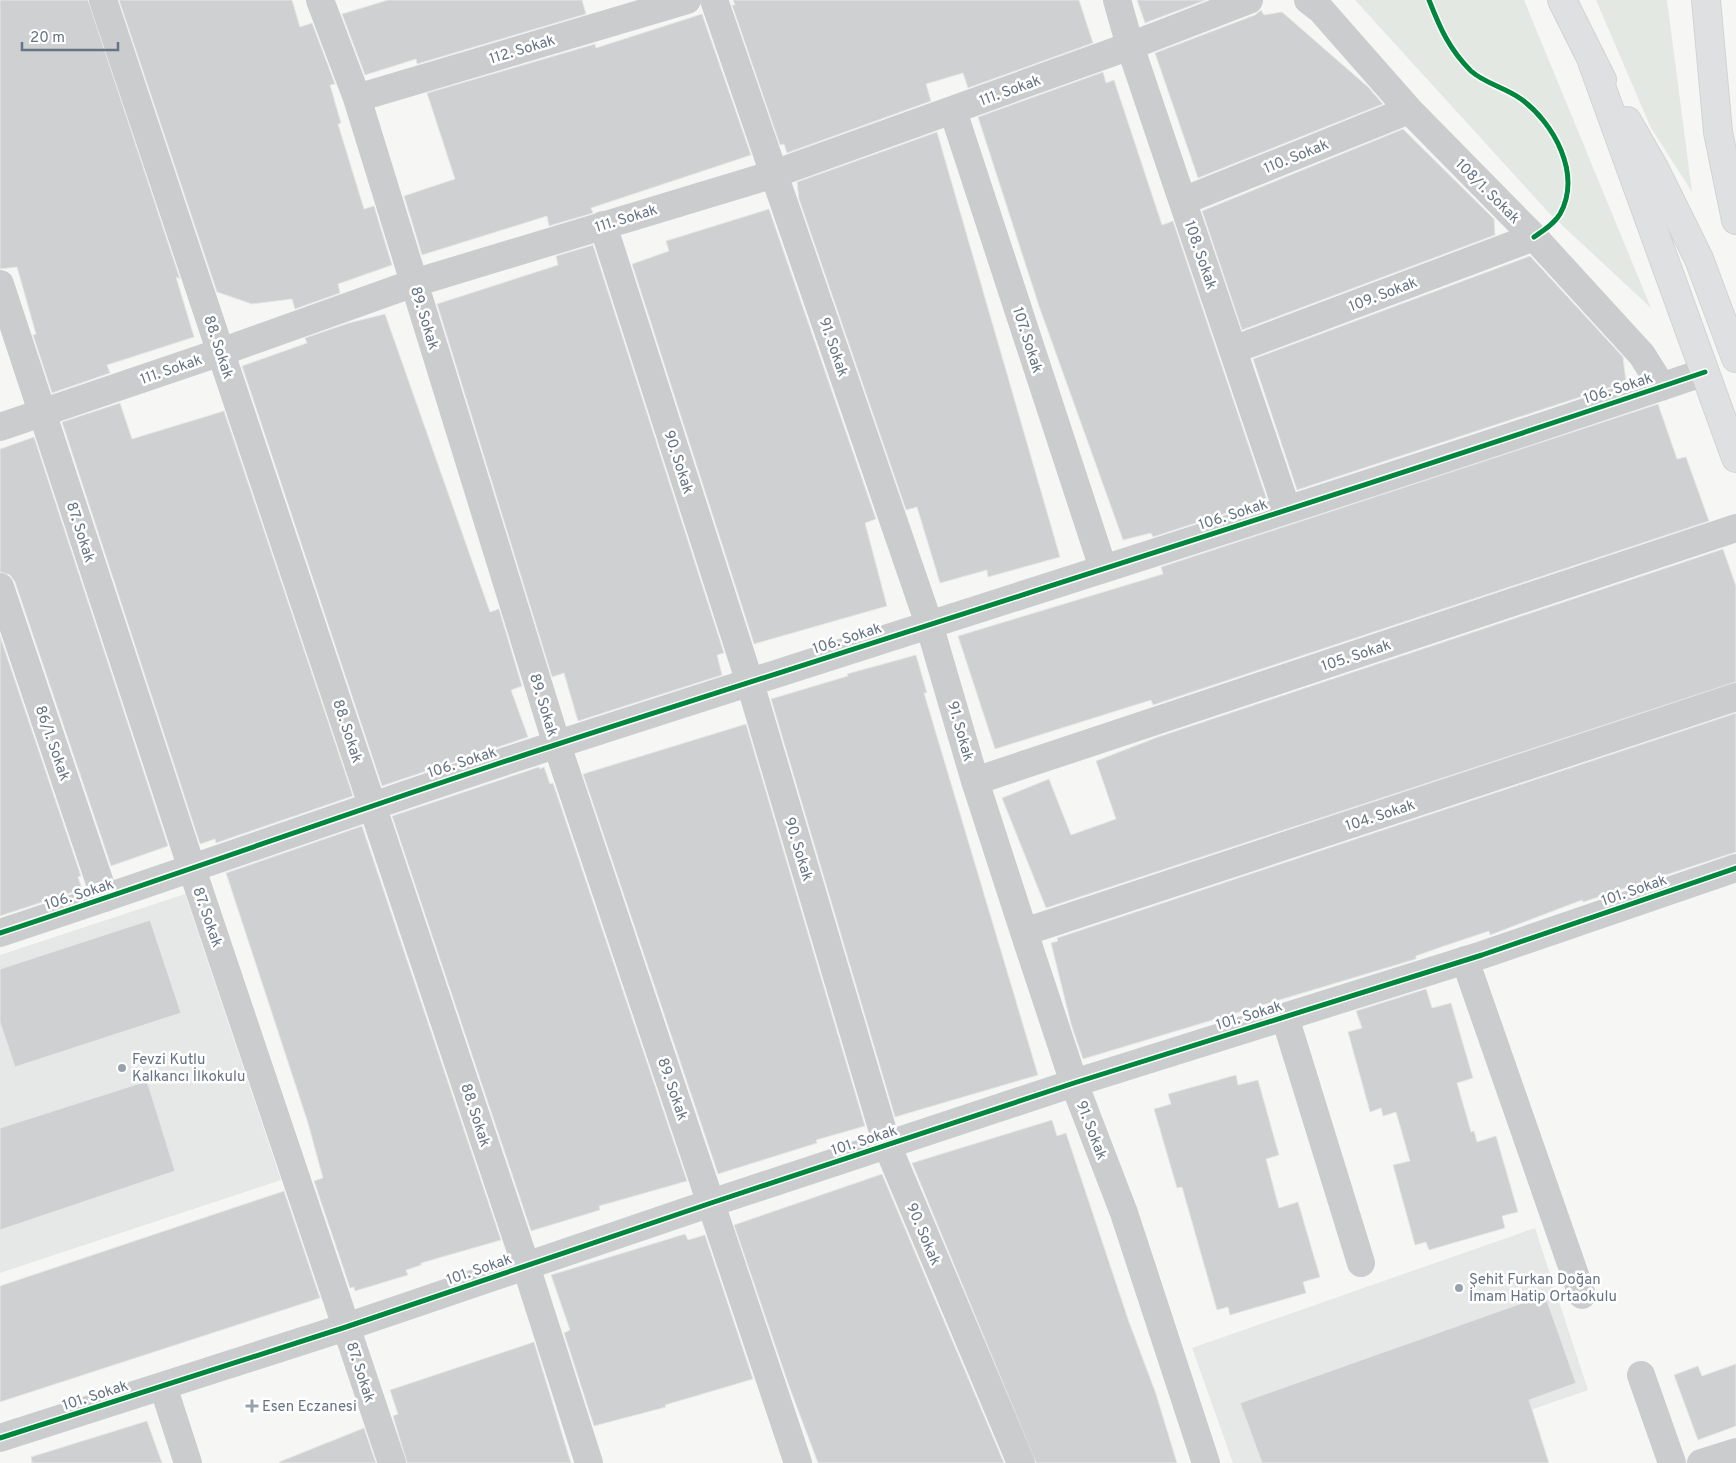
<svg xmlns="http://www.w3.org/2000/svg" width="1736" height="1463" viewBox="0 0 1736 1463" font-family="Overpass,sans-serif">
<style>
.built{fill:#e6e8e8}
.green{fill:#e4e8e3}
.building{fill:#ced0d1;stroke:#e6e6e5}
.lines{fill:none;stroke-linecap:round;stroke-linejoin:round}
.highway-casing{stroke:#d3d3d4;stroke-width:30}
.minor{stroke:#cbcccd;stroke-width:28}
.highway{stroke:#dfe0e1;stroke-width:28}
.cycleway-casing{stroke:#fff;stroke-width:8}
.cycleway{stroke:#00873e;stroke-width:5}
.poi-dot{fill:#99a2ac;stroke:#fff;stroke-width:2}
.labels{text-anchor:middle;stroke-width:5;stroke-linejoin:round;paint-order:stroke}
.street-label{font-size:15px;fill:#677485;stroke:#fff}
.poi-label{font-size:15px;fill:#677485;stroke:#fff;text-anchor:start}
</style>
<rect width="100%" height="100%" fill="#f6f6f5"/>
<path class="built" d="M 185,894 L 281,1180 L 0,1273 L 0,955 Z
M 1535,1228 L 1588,1390 L 1379,1463 L 1233,1463 L 1192,1348 Z"/>
<path class="green" d="M 1355,0 L 1524,0 L 1651,308 L 1549,213 Z
M 1596,0 L 1667,0 L 1692,192 L 1651,128 Z"/>
<path class="building" d="M 0,0 L 88,0 L 180,279 L 176,277 L 194,337 L 107,365 L 110,373 L 52,393 L 33,335 L 36,334 L 17,267 L 0,269 Z
M 119,0 L 292,0 L 300,27 L 312,23 L 335,84 L 330,85 L 341,123 L 338,124 L 364,209 L 374,206 L 392,265 L 338,284 L 340,293 L 295,309 L 292,299 L 252,304 L 217,292 Z
M 388,0 L 582,0 L 586,14 L 417,64 L 416,59 L 365,75 L 342,14 Z
M 733,0 L 1079,0 L 1093,43 L 968,88 L 963,73 L 926,84 L 931,101 L 787,153 L 784,144 L 780,145 L 732,5 L 735,5 Z
M 1137,0 L 1206,0 L 1145,23 Z
M 1261,10 L 1264,15 L 1282,12 L 1368,87 L 1383,104 L 1198,178 L 1155,53 L 1255,15 Z
M 702,14 L 751,155 L 591,208 L 593,213 L 549,226 L 547,216 L 422,255 L 404,196 L 455,179 L 427,93 L 595,44 L 596,48 Z
M 1103,72 L 1106,83 L 1114,80 L 1162,225 L 1173,221 L 1267,500 L 1153,537 L 1151,533 L 1123,540 L 1039,306 L 978,117 Z
M 1403,129 L 1494,219 L 1495,235 L 1242,330 L 1202,211 Z
M 937,132 L 1060,557 L 988,577 L 987,570 L 940,583 L 917,507 L 906,510 L 799,199 L 797,182 Z
M 769,209 L 876,519 L 865,523 L 887,606 L 754,644 L 632,264 L 669,251 L 666,241 Z
M 593,245 L 724,653 L 717,655 L 722,675 L 578,721 L 564,673 L 552,677 L 437,304 L 558,265 L 556,256 Z
M 1530,256 L 1623,357 L 1626,382 L 1297,490 L 1253,359 Z
M 385,314 L 490,612 L 499,609 L 522,686 L 511,690 L 528,737 L 382,786 L 242,366 L 307,343 L 305,338 L 349,323 Z
M 120,403 L 132,439 L 224,411 L 353,796 L 216,843 L 215,839 L 200,844 L 62,422 Z
M 1658,404 L 1677,459 L 1686,457 L 1709,521 L 1153,705 L 1151,700 L 995,749 L 958,636 L 1163,574 L 1161,567 Z
M 34,437 L 168,846 L 111,866 L 15,582 L 10,575 L 0,572 L 0,449 Z
M 1723,549 L 1736,586 L 1736,682 L 1046,908 L 1002,798 L 1049,779 L 1071,835 L 1116,819 L 1096,761 L 1158,737 Z
M 0,636 L 81,876 L 78,877 L 82,889 L 0,916 Z
M 916,655 L 927,693 L 924,693 L 1038,1075 L 895,1117 L 771,699 L 848,676 L 847,674 Z
M 1736,713 L 1736,852 L 1583,902 L 1582,900 L 1490,935 L 1489,931 L 1441,947 L 1416,956 L 1416,959 L 1083,1059 L 1071,1024 L 1051,943 L 1058,941 L 1057,938 Z
M 746,724 L 865,1126 L 816,1140 L 817,1143 L 718,1174 L 583,774 Z
M 539,767 L 540,769 L 544,767 L 550,784 L 553,783 L 687,1181 L 599,1206 L 600,1210 L 531,1231 L 392,816 Z
M 362,826 L 501,1240 L 421,1263 L 421,1265 L 406,1270 L 408,1275 L 355,1291 L 354,1287 L 350,1288 L 314,1181 L 323,1178 L 308,1123 L 226,873 Z
M 150,920 L 181,1013 L 15,1067 L 0,1022 L 0,969 Z
M 1426,989 L 1432,1008 L 1451,1003 L 1473,1078 L 1457,1083 L 1471,1132 L 1474,1131 L 1477,1142 L 1496,1136 L 1518,1212 L 1502,1216 L 1505,1228 L 1429,1250 L 1426,1242 L 1415,1245 L 1393,1165 L 1410,1161 L 1396,1112 L 1383,1116 L 1381,1108 L 1370,1112 L 1348,1032 L 1362,1028 L 1356,1011 Z
M 1236,1075 L 1238,1085 L 1258,1080 L 1279,1155 L 1266,1159 L 1279,1208 L 1298,1202 L 1320,1277 L 1303,1282 L 1306,1293 L 1230,1315 L 1228,1307 L 1217,1310 L 1182,1187 L 1177,1188 L 1154,1109 L 1171,1104 L 1168,1094 Z
M 147,1081 L 175,1171 L 0,1230 L 0,1128 Z
M 1052,1120 L 1057,1136 L 1066,1133 L 1129,1322 L 1156,1394 L 1177,1463 L 1036,1463 L 912,1163 Z
M 882,1174 L 1004,1463 L 818,1463 L 789,1386 L 734,1225 Z
M 284,1191 L 320,1298 L 0,1402 L 0,1286 Z
M 685,1234 L 688,1240 L 705,1235 L 753,1379 L 665,1405 L 666,1407 L 594,1426 L 564,1333 L 570,1330 L 551,1275 Z
M 1545,1295 L 1576,1383 L 1529,1400 L 1549,1463 L 1262,1463 L 1240,1403 Z
M 534,1342 L 571,1463 L 407,1463 L 393,1416 L 398,1414 L 390,1390 Z
M 1736,1364 L 1736,1426 L 1698,1440 L 1674,1375 L 1698,1366 L 1702,1376 Z
M 147,1421 L 162,1463 L 32,1463 L 31,1457 Z
M 364,1428 L 376,1463 L 280,1463 L 279,1462 Z"/>
<g class="lines">
<defs>
<path id="highway" d="M 1562,0 L 1602,80
M 1706,0 L 1718,132 L 1736,220
M 1593,64 L 1736,458
M 1627,121 L 1654,168 L 1699,259 L 1736,358"/>
</defs>
<use href="#highway" class="highway-casing"/>
<path class="minor" d="M 103,0 L 526,1266 L 589,1463
M 320,0 L 357,98 L 557,745 L 798,1463
M 714,0 L 929,624 L 975,781 L 1024,932 L 1074,1083 L 1124,1213 L 1206,1463
M 1117,0 L 1130,46 L 1287,510
M 1308,0 L 1321,10 L 1409,110 L 1534,237 L 1642,355 L 1662,387
M 357,98 L 687,0
M 953,111 L 1103,568
M 1183,201 L 1409,110
M 603,225 L 750,683 L 887,1145 L 1021,1463
M 0,284 L 192,869 L 392,1463
M 1233,350 L 1534,237
M 0,427 L 221,352 L 414,283 L 774,174 L 1130,46 L 1249,0
M 0,587 L 105,898
M 975,781 L 1736,528
M 1024,932 L 1736,697
M 0,933 C 186,872 369,805 555,745 C 938,621 1323,501 1705,372
M 1465,960 L 1582,1295
M 1285,1017 L 1361,1263
M 1641,1375 L 1672,1463
M 163,1386 L 188,1463
M 0,1438 L 346,1327 L 711,1203 L 1074,1083 L 1482,955 L 1736,868
M 1701,1463 L 1736,1452"/>
<use href="#highway" class="highway"/>
<defs>
<path id="cycleway" d="M 1429,0 C 1440,28 1449,49 1471,71 C 1484,83 1506,88 1521,99 C 1554,123 1582,174 1560,214 C 1554,224 1543,231 1534,237
M 0,933 C 186,872 369,805 555,745 C 938,621 1323,501 1705,372
M 0,1438 L 346,1327 L 711,1203 L 1074,1083 L 1482,955 L 1736,868"/>
</defs>
<use href="#cycleway" class="cycleway-casing"/>
<use href="#cycleway" class="cycleway"/>
</g>
<g class="poi-dot">
<circle cx="122" cy="1068" r="5"/>
<circle cx="1459" cy="1288" r="5"/>
<path d="M249.5 1398.5h5v5h5v5h-5v5h-5v-5h-5v-5h5z"/>
</g>
<g class="labels">
<g class="street-label">
<text transform="translate(522 49) rotate(-17)" y="5">112. Sokak</text>
<text transform="translate(1010 90) rotate(-20)" y="5">111. Sokak</text>
<text transform="translate(1296 156) rotate(-22)" y="5">110. Sokak</text>
<text transform="translate(1488 191) rotate(45)" y="5">108/1. Sokak</text>
<text transform="translate(626 218) rotate(-17)" y="5">111. Sokak</text>
<text transform="translate(1201 255) rotate(71)" y="5">108. Sokak</text>
<text transform="translate(1383 294) rotate(-21)" y="5">109. Sokak</text>
<text transform="translate(425 318) rotate(73)" y="5">89. Sokak</text>
<text transform="translate(1028 340) rotate(72)" y="5">107. Sokak</text>
<text transform="translate(219 347) rotate(72)" y="5">88. Sokak</text>
<text transform="translate(834 347) rotate(71)" y="5">91. Sokak</text>
<text transform="translate(171 369) rotate(-19)" y="5">111. Sokak</text>
<text transform="translate(1618 388) rotate(-18)" y="5">106. Sokak</text>
<text transform="translate(679 462) rotate(72)" y="5">90. Sokak</text>
<text transform="translate(1233 514) rotate(-18)" y="5">106. Sokak</text>
<text transform="translate(81 532) rotate(72)" y="5">87. Sokak</text>
<text transform="translate(847 638) rotate(-18)" y="5">106. Sokak</text>
<text transform="translate(1356 655) rotate(-18)" y="5">105. Sokak</text>
<text transform="translate(544 705) rotate(73)" y="5">89. Sokak</text>
<text transform="translate(348 731) rotate(72)" y="5">88. Sokak</text>
<text transform="translate(961 731) rotate(74)" y="5">91. Sokak</text>
<text transform="translate(53 743) rotate(71)" y="5">86/1. Sokak</text>
<text transform="translate(462 762) rotate(-18)" y="5">106. Sokak</text>
<text transform="translate(1380 815) rotate(-18)" y="5">104. Sokak</text>
<text transform="translate(799 849) rotate(73)" y="5">90. Sokak</text>
<text transform="translate(1634 890) rotate(-19)" y="5">101. Sokak</text>
<text transform="translate(79 894) rotate(-18)" y="5">106. Sokak</text>
<text transform="translate(208 917) rotate(71)" y="5">87. Sokak</text>
<text transform="translate(1249 1015) rotate(-17)" y="5">101. Sokak</text>
<text transform="translate(673 1089) rotate(71)" y="5">89. Sokak</text>
<text transform="translate(476 1115) rotate(72)" y="5">88. Sokak</text>
<text transform="translate(1092 1130) rotate(69)" y="5">91. Sokak</text>
<text transform="translate(864 1140) rotate(-18)" y="5">101. Sokak</text>
<text transform="translate(924 1234) rotate(67)" y="5">90. Sokak</text>
<text transform="translate(479 1269) rotate(-19)" y="5">101. Sokak</text>
<text transform="translate(361 1372) rotate(72)" y="5">87. Sokak</text>
<text transform="translate(95 1395) rotate(-18)" y="5">101. Sokak</text>
</g>
<g class="poi-label">
<text x="132" y="1064">Fevzi Kutlu<tspan x="132" dy="17">Kalkancı İlkokulu</tspan></text>
<text x="1469" y="1284">Şehit Furkan Doğan<tspan x="1469" dy="17">İmam Hatip Ortaokulu</tspan></text>
<text x="262" y="1411">Esen Eczanesi</text>
</g>
</g>
<path d="M22 42v8h96v-8" fill="none" stroke="#677485" stroke-width="2.5"/>
<text x="30" y="42" font-size="15" fill="#677485" stroke="#ffffff" stroke-width="4" paint-order="stroke">20 m</text>
</svg>
